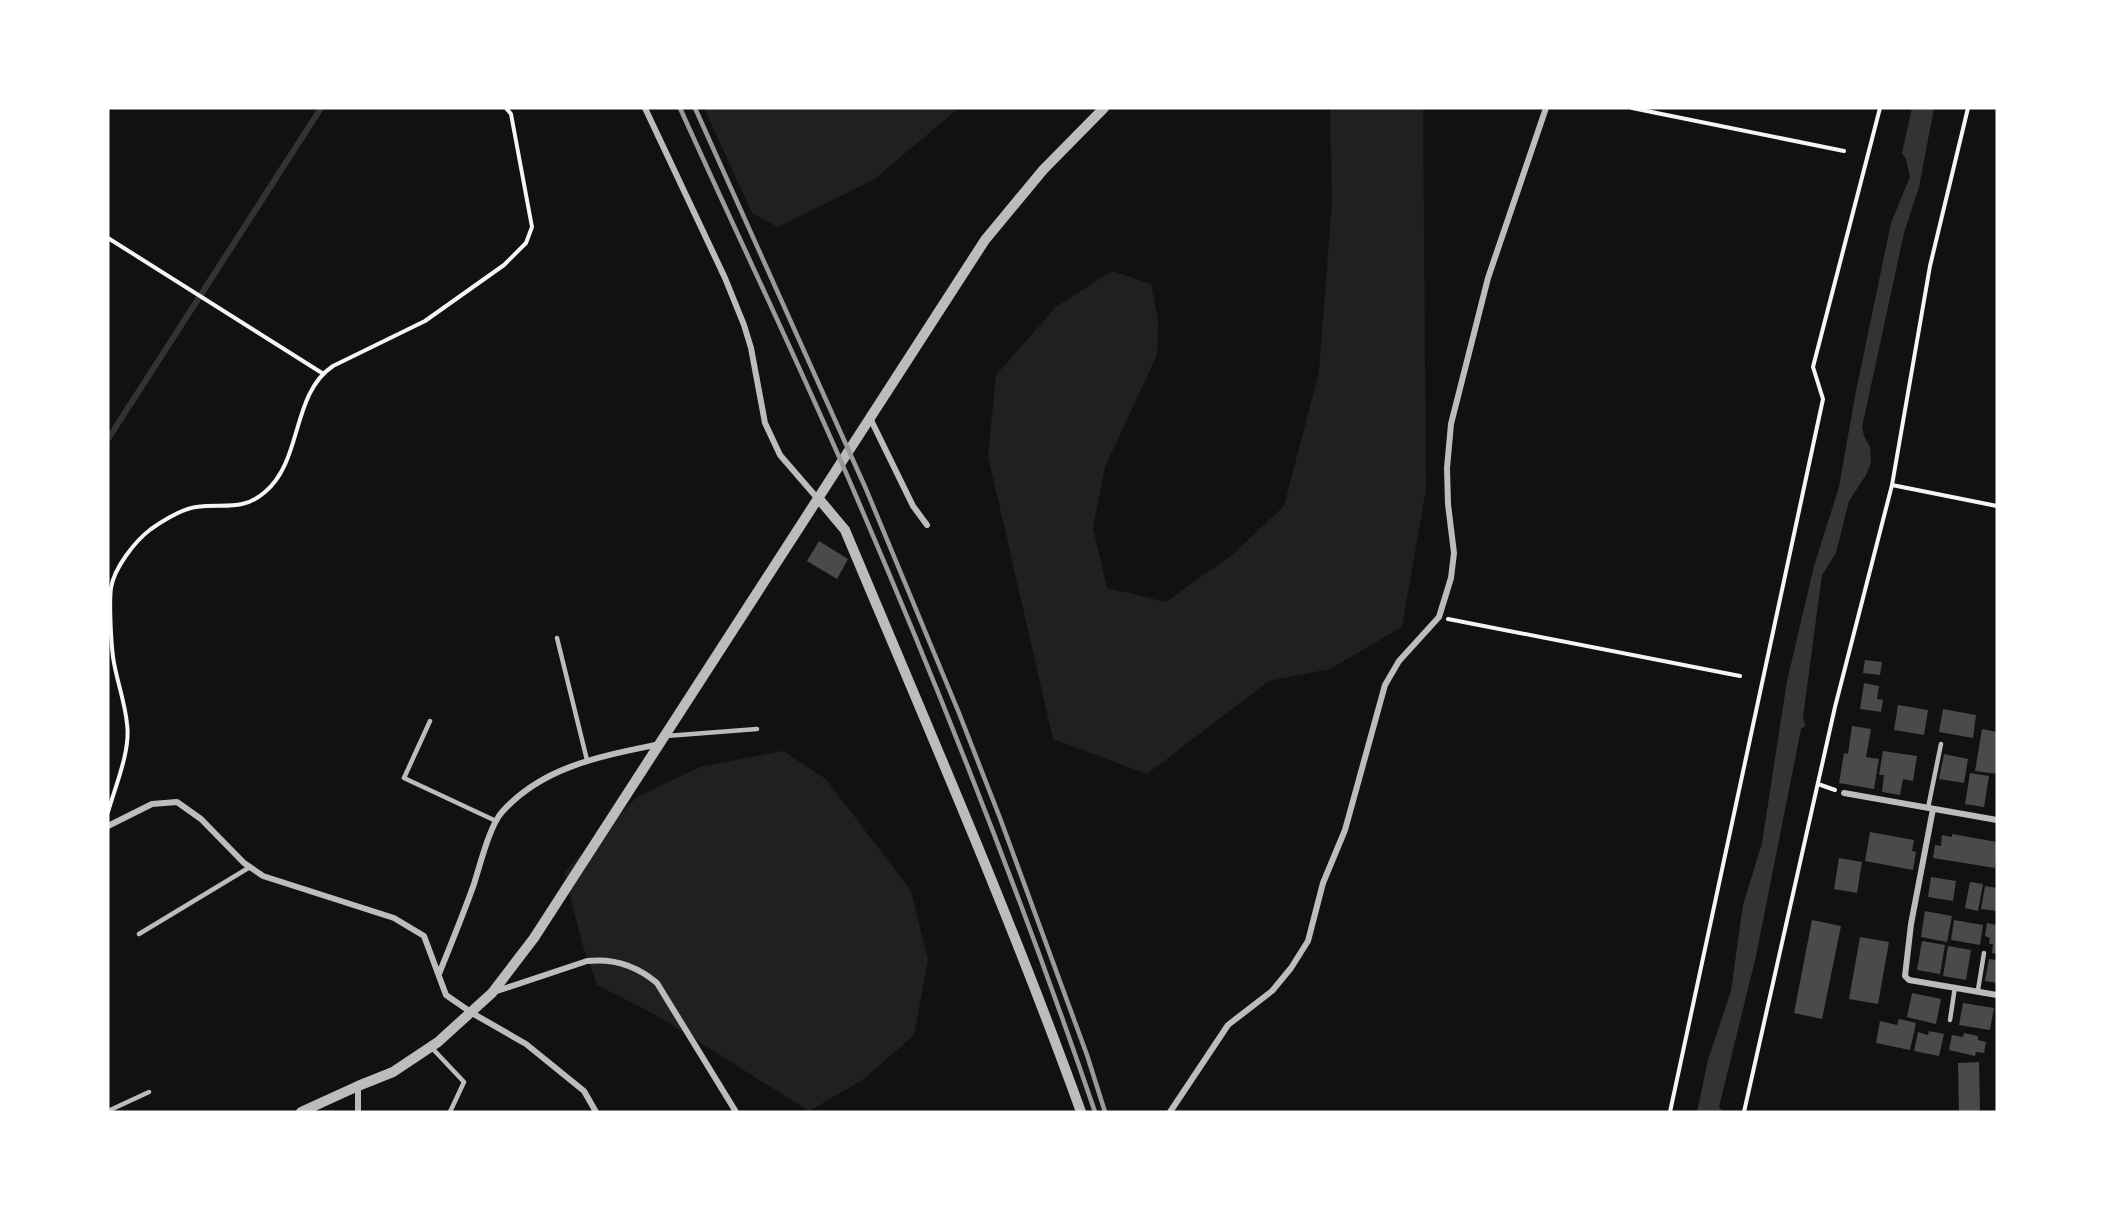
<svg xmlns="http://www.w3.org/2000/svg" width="2105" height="1220" viewBox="0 0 2105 1220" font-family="'Crimson Pro',serif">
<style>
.green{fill:#202020}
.water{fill:#333}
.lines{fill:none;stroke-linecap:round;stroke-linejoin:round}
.stream{stroke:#333;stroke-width:6}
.building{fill:#4a4a4a}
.path{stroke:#f5f5f5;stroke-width:4}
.service{stroke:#bcbcbc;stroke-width:4.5}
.minor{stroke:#bcbcbc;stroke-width:6}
.tertiary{stroke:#bcbcbc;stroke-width:10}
.rail{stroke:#9a9a9a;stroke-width:4.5}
</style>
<rect width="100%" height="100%" fill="#111"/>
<path class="green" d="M 704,108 L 959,108 L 873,180 L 778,227 L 752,213 Z
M 1330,108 L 1423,108 L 1426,489 L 1402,627 L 1330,669 L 1269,681 L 1147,774 L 1053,739 L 988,456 L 996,375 L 1056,307 L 1112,271 L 1151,284 L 1158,320 L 1157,355 L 1105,467 L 1093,528 L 1107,588 L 1166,602 L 1233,554 L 1284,506 L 1319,372 L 1332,202 Z
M 783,751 L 826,779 L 911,891 L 928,960 L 914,1035 L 864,1079 L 809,1111 L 656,1015 L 597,985 L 582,943 L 564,872 L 637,797 L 700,767 Z"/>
<path class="water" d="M 1912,108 L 1934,108 L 1919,187 L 1904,233 L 1862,427 L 1864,436 L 1870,447 L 1871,463 L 1866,475 L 1849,501 L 1836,553 L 1822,575 L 1803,717 L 1805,726 L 1801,729 L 1756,956 L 1719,1107 L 1724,1112 L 1697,1112 L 1708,1060 L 1731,991 L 1743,905 L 1762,843 L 1787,681 L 1814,566 L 1839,487 L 1855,396 L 1891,223 L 1910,177 L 1906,159 L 1902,153 Z"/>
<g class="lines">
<path class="stream" d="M 108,439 L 321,108"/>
</g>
<path class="building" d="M 819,541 L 848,559 L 837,579 L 807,561 Z
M 1865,660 L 1882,662 L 1880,675 L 1863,673 Z
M 1864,683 L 1879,686 L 1877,699 L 1883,700 L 1881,712 L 1860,709 Z
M 1898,705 L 1928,710 L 1924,735 L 1894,730 Z
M 1943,709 L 1976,715 L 1973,738 L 1939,732 Z
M 1852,726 L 1871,729 L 1866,757 L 1879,759 L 1874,789 L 1839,783 L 1844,753 L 1848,754 Z
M 1982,729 L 1997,732 L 1997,774 L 1975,771 Z
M 1883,751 L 1917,756 L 1913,781 L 1903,779 L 1900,795 L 1882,792 L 1884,775 L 1879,775 Z
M 1944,754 L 1968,759 L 1964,783 L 1939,779 Z
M 1970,773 L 1989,776 L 1984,807 L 1965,804 Z
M 1870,832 L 1914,840 L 1912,851 L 1916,852 L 1913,870 L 1865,861 Z
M 1952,834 L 1997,842 L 1995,868 L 1933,858 L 1935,845 L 1941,846 L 1942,835 L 1952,837 Z
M 1839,858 L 1862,862 L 1857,893 L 1834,889 Z
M 1931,877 L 1956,881 L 1953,901 L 1928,897 Z
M 1970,882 L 1983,884 L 1978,911 L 1965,908 Z
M 1985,886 L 1997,888 L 1997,911 L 1981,909 Z
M 1925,911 L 1952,916 L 1947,942 L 1921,937 Z
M 1812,920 L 1841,926 L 1822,1019 L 1794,1013 Z
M 1954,920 L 1983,925 L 1980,945 L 1951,940 Z
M 1987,923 L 1997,925 L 1997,954 L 1992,953 L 1993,944 L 1989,944 L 1990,938 L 1985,936 Z
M 1860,937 L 1889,942 L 1878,1004 L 1849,999 Z
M 1922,941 L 1945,945 L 1940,974 L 1917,970 Z
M 1948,946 L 1971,950 L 1966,980 L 1943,976 Z
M 1989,959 L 1997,960 L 1997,983 L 1985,981 Z
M 1912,993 L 1941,999 L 1936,1024 L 1907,1017 Z
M 1963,1003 L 1994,1008 L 1990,1030 L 1959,1025 Z
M 1899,1019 L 1916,1023 L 1910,1050 L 1876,1043 L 1880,1021 L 1897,1025 Z
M 1929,1031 L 1944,1034 L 1939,1056 L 1914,1051 L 1918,1032 L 1928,1035 Z
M 1964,1033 L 1978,1036 L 1978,1040 L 1986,1042 L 1984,1053 L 1976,1052 L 1975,1056 L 1949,1050 L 1952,1035 L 1963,1037 Z
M 1979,1062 L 1980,1112 L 1959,1112 L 1958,1063 Z"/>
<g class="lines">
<path class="path" d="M 1632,108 L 1844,151
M 108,238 L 322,373
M 1892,485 L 1997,506
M 1448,619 L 1740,676
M 1818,784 L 1835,790
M 108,812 C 115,787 131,750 127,724 C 125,701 116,679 113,657 C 111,641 109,603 111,588 C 114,568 135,541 151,529 C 164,520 181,509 196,507 C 223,503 242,512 265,492 C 303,460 291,394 333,366 L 425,321 L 504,265 L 526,243 L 532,227 L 511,114 L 506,108
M 1670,1112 L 1823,399 L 1813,367 L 1880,108
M 1744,1112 L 1835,707 L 1892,485 L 1930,266 L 1968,108"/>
<path class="service" d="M 557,638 L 587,760
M 430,721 L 404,778 L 496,821
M 666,736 L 757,729
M 1928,808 L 1941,744
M 139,934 L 250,867
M 1978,990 L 1984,953
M 1950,1020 L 1955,987
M 431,1047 L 464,1082 L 450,1112
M 108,1111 L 149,1092"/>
<path class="minor" d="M 645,108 L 725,278 L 744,325 L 751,348 L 765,423 L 780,455 L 818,499
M 870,418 L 913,506 L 927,525
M 1844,793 L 1997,820
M 1933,809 L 1911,924 L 1905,976 L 1909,980 L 1997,995
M 108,826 L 152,804 L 177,802 L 201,819 L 244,863 L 263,876 L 394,918 L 424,936 L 446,995 L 472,1013 L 526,1044 L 584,1091 L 596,1112
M 439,974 C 451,944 463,915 474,884 C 480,865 490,825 502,812 C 543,766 602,756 660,744
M 494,992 L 587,961 C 614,958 636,965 657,983 L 736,1112
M 358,1086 L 358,1112
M 1170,1112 L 1228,1025 L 1272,991 L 1291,968 L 1308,941 L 1323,883 L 1345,830 L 1385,685 L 1399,661 L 1439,617 L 1451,578 L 1454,553 L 1448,504 L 1447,468 L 1451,424 L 1488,278 L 1546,108"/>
<path class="tertiary" d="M 819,499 L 845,530 C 926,723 1010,915 1081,1112
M 301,1112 L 358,1086 L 393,1072 L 438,1042 L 492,993 L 534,938 L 985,240 L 1043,170 L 1104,108"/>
<path class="rail" d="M 680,108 C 738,237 800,365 856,496 C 943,698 1024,904 1095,1112
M 695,108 L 866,489 L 959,713 L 1000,818 L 1087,1055 L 1105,1112"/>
</g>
<rect width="2105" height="1220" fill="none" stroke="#ffffff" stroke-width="219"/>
</svg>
